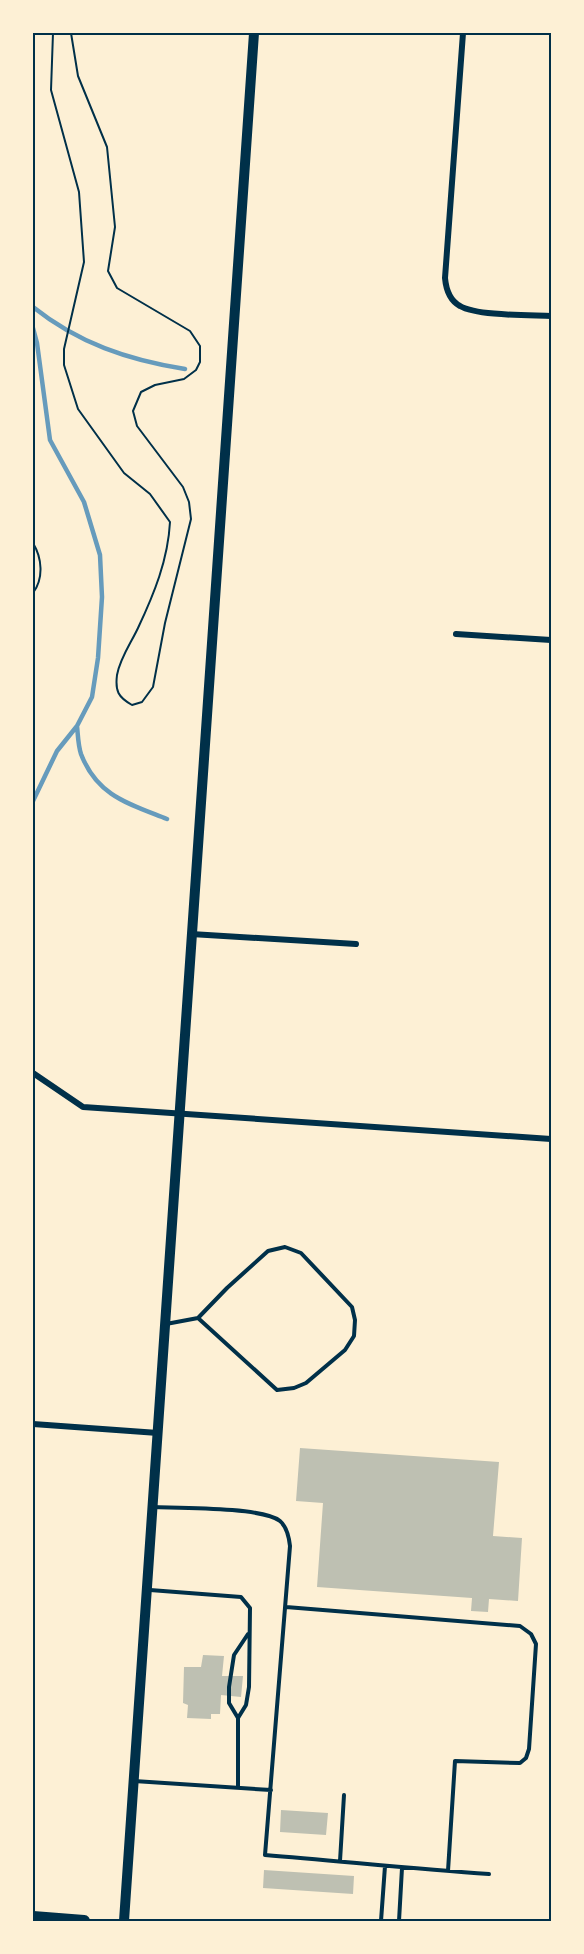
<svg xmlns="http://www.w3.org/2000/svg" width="584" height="1954" viewBox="0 0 584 1954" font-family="Georgia,serif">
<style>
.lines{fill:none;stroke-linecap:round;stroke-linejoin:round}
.stream{stroke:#669bbc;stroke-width:4.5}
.building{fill:#bec0b2}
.path{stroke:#003049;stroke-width:2}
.service{stroke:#003049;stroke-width:4}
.minor{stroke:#003049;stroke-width:6}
.tertiary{stroke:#003049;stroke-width:10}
.secondary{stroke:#003049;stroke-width:12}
.neatline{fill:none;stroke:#003049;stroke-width:2}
</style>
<rect width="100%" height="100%" fill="#fdf0d5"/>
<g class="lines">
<path class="stream" d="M 33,307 C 78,343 128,360 185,369
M 33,328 L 37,343 L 50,440 L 84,502 L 100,555 L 102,597 L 98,658 L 92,697 L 77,726 L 57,751 L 33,801
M 77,726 C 78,735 78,745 81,754 C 97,796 129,804 167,819"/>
</g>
<path class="building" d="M 300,1448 L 499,1462 L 493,1536 L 522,1538 L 518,1601 L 489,1599 L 488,1612 L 471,1611 L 472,1598 L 317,1587 L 323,1503 L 296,1501 Z
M 203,1655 L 224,1656 L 222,1676 L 243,1676 L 241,1697 L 221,1695 L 220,1714 L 211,1714 L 211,1719 L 187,1718 L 188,1705 L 183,1703 L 184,1667 L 201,1667 Z
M 281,1810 L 328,1813 L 326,1835 L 280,1832 Z
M 264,1870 L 354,1876 L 353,1894 L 263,1888 Z"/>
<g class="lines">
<path class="path" d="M 53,33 L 51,90 L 79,192 L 84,262 L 64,349 L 64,365 L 78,409 L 124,473 L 150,494 L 170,522 C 168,560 154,594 138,628 C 131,643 120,658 117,675 C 115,691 118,697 132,705 L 142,702 L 153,687 L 165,623 L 191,519 L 189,502 L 183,487 L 137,426 L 133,411 L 141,392 L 155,385 L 184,379 L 196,370 L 200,362 L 200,346 L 190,331 L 117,288 L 108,271 L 115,227 L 107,147 L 78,76 L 71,33
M 33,543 C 42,558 44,578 33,593"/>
<path class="service" d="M 166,1324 L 198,1318 L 227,1288 L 268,1251 L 285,1247 L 301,1253 L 352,1307 L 355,1320 L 354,1336 L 345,1350 L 306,1383 L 294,1388 L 277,1390 L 198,1318
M 153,1507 C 178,1508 263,1507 280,1521 C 287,1527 289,1537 290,1546 L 265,1855 C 340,1861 415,1869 489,1874
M 150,1590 L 241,1597 L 250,1608 L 249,1687 L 246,1705 L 238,1718
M 286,1607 L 520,1626 L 531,1634 L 536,1644 L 529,1749 L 526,1758 L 520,1763 L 455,1761 L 448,1871
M 134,1781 L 271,1790
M 238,1788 L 238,1718 L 229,1703 L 229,1687 L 234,1655 L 248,1634
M 340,1861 L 344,1795
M 381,1921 L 385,1866
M 399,1921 L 402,1868"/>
<path class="minor" d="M 463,33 L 445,278 C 446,289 449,300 460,306 C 477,316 530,315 551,316
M 456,634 L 551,640
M 191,934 L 356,944
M 33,1073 L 83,1107 L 551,1139
M 33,1424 L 158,1433"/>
<path class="tertiary" d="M 124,1921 L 254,33"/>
<path class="secondary" d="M 33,1917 L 84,1921"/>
</g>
<rect width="584" height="1954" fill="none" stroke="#fdf0d5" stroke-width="69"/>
<rect x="34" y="34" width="516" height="1886" class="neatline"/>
</svg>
